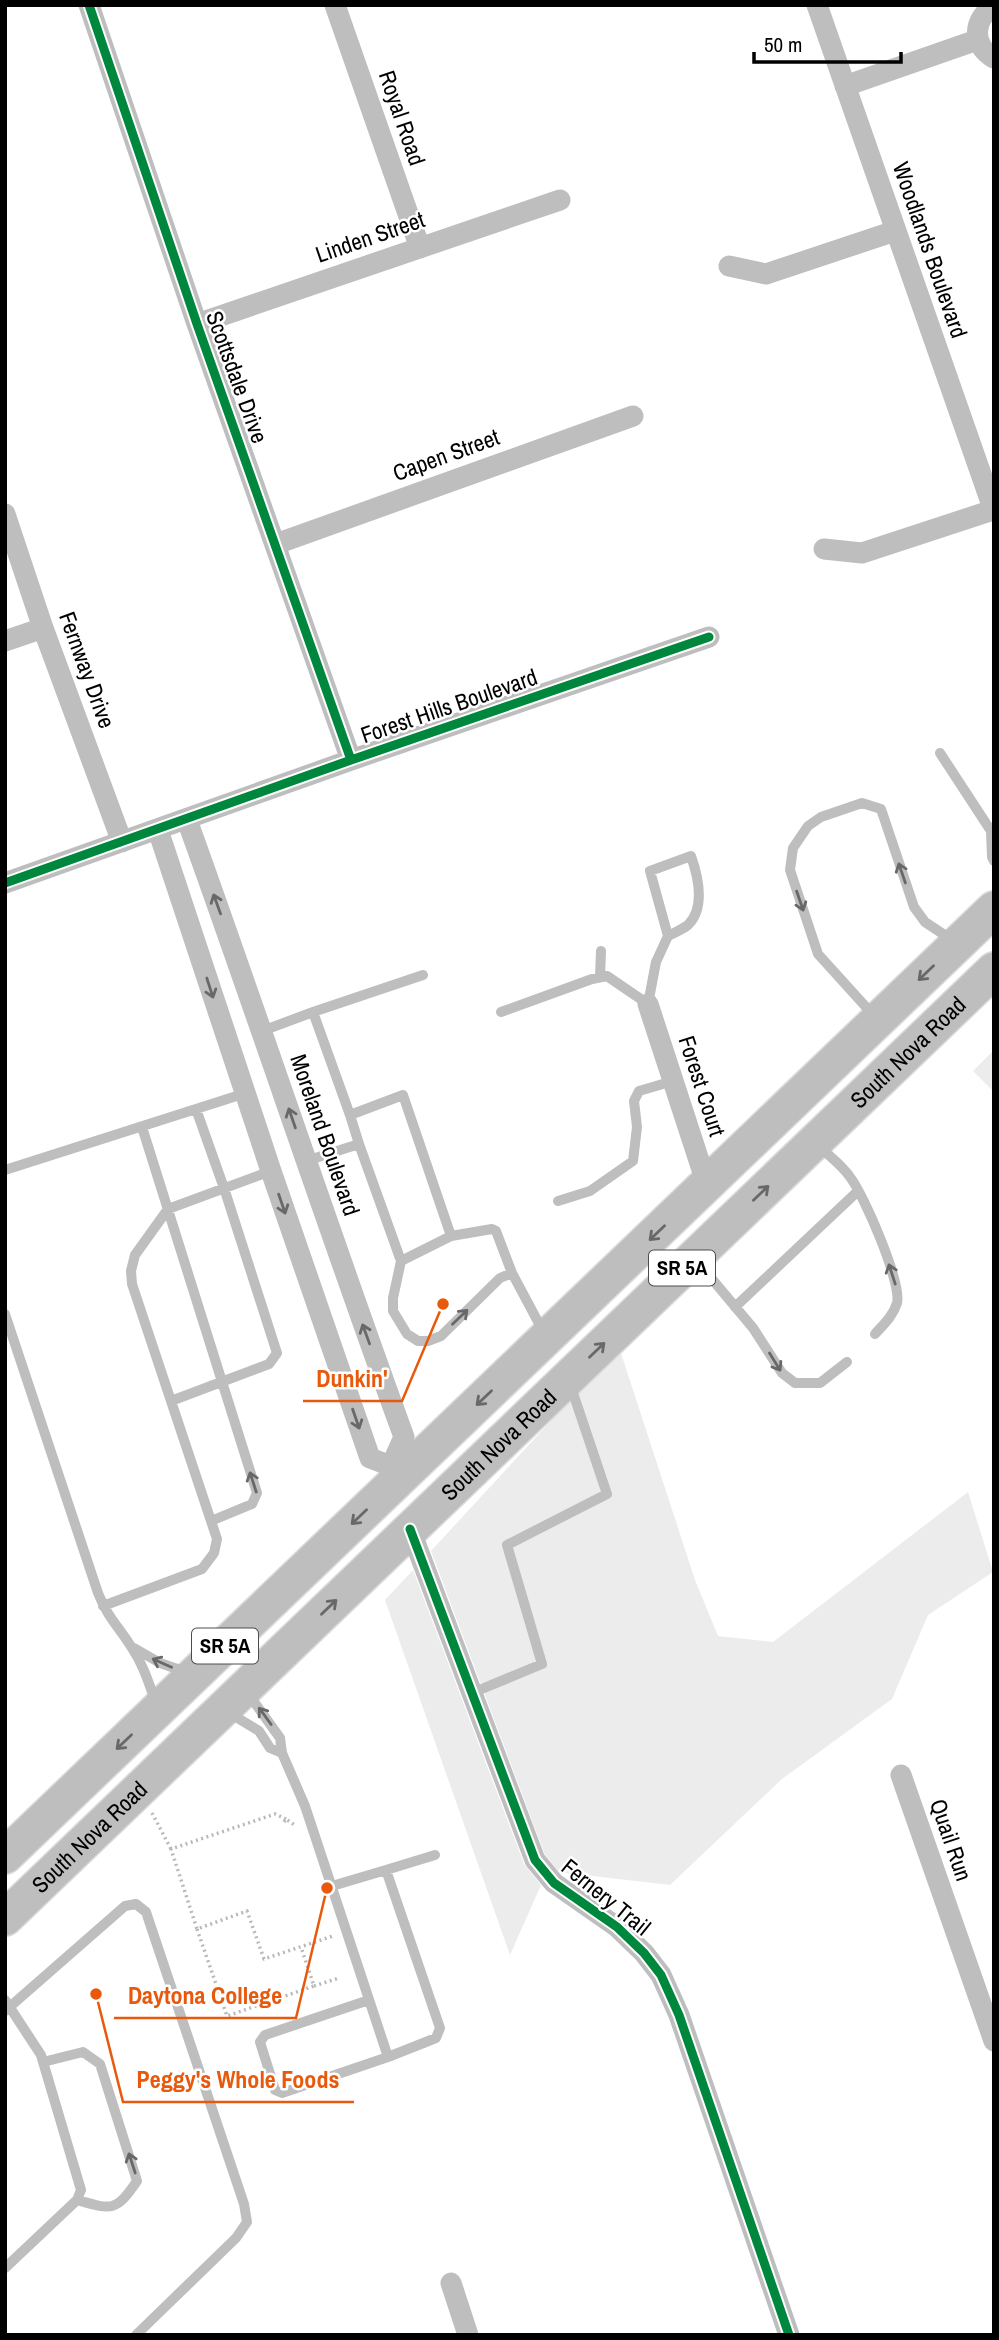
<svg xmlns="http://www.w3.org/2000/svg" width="999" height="2340" viewBox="0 0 999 2340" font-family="'Archivo Narrow',sans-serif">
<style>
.green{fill:#ececec}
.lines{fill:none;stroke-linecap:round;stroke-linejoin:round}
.primary-casing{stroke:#dbdbdb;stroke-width:38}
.path{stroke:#b9b9b9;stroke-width:3.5;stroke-dasharray:2 3.5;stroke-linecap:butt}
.service{stroke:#bebebe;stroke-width:10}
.minor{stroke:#bebebe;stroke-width:21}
.primary{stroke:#bebebe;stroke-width:35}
.cycleway-casing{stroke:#fff;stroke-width:13}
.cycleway{stroke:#00873e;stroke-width:9}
.oneway{stroke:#686868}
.labels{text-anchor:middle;stroke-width:5;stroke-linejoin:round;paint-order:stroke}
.shield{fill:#fff;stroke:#4c4c4c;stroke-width:2}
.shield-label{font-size:21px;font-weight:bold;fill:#000}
.street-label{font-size:23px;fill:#000;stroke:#fff}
.leader{fill:none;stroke:#e8590c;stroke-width:2.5}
.callout-dot{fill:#e8590c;stroke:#fff;stroke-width:2.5}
.callout-label{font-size:24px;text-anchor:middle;font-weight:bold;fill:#e8590c;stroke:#fff;stroke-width:5;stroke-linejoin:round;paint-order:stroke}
</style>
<rect width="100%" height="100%" fill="#fff"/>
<path class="green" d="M 994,1050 L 994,1092 L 973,1071 Z
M 619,1347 L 695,1580 L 718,1636 L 773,1642 L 968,1492 L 993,1572 L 928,1615 L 892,1699 L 782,1779 L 670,1885 L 559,1872 L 545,1855 L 431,1551 Z
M 413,1570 L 524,1864 L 541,1885 L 510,1955 L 385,1600 Z"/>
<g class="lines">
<defs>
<g id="primary">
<path d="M 5,1856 L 994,909"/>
<path id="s1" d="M 5,1918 L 994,970"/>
</g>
</defs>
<use href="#primary" class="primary-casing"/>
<path class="path" d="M 152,1813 L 171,1849
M 286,1819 L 275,1814 L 171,1849 L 197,1929 L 247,1911 L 264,1959 L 333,1936
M 284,1822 L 286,1819 L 296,1826
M 197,1929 L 227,2016 L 314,1986 L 301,1947
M 314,1986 L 339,1978"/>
<path class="service" d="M 940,753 L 991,831
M 994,829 L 991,831 L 992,857 L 994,861
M 600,977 L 601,951
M 501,1012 L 592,979 L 607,976 L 648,1004 L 656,962 L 668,936 L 650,871 L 691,856 C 698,876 706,907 688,925 C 683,929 674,933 668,936
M 876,1018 L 818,954 L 790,870 L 793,848 L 808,826 L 821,817 L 862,803 L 881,809 L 914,907 L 925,922 L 955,942
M 262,1031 L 313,1012
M 350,1115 L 359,1144
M 142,1127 L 257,1493 L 252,1504 L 211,1521
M 819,1146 C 829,1156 842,1165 850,1177 C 864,1195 902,1283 897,1303 C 893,1316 884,1324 875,1334
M 306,1161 L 359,1144 L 401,1261 L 451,1236 L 403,1095 L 350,1115 L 313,1012 L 423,975
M 5,1170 L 246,1093
M 558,1201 L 590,1191 L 633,1161 L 637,1127 L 634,1101 L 639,1091 L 673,1081
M 451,1236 L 492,1229 L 496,1231 L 512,1273 L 544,1333
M 696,1260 L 753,1328 L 782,1373 L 795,1383 L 820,1383 L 847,1362
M 401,1261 L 393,1298 L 393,1311 L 407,1334 L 418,1341 L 428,1341 L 441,1336 L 500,1278 L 512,1273
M 735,1307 L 858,1191
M 5,1314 L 98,1593 C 108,1618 119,1627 132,1648 C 144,1666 149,1684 156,1703
M 171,1401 L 269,1364 L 277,1353 L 224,1188 L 196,1109
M 103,1606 L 202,1569 L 214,1553 L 217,1539 L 132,1284 L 131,1271 L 135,1255 L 168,1209 L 271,1171
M 134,1648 L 160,1663 L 189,1673
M 472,1693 L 542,1664 L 507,1545 L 607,1494 L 570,1384
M 226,1711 L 259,1731 L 270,1748 L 282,1753 L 280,1738 L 247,1692
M 282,1753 L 305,1806 L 388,2057 L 436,2038 L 440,2028 L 386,1870 L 435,1855
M 332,1886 L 386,1870
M 5,2000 L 41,2055 L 81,2190 L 77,2200 L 5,2268
M 369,2000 L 265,2035 L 260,2042 L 275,2090 L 282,2093 L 388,2057
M 5,2011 L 125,1906 L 136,1904 L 146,1912 L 244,2204 L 247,2222 L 236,2238 L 136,2335
M 43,2062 L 83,2052 L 100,2064 L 137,2181 C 116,2212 112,2210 77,2200"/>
<path class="minor" d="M 89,5 L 197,324 L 351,760
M 335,5 L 420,248
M 817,5 L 994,511
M 994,6 C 973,19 971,45 994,58
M 845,86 L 977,40
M 729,266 L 766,274 L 895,231
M 197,324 L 560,200
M 5,514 L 43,628 L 122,842
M 276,544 L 633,416
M 824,549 L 862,553 L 993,510
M 5,641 L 43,628
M 187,820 C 261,1025 329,1232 404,1437 L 391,1466 L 395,1482
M 158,830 L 271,1171 L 370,1458 L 391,1466
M 5,883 L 351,760 L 709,637
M 648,1004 L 707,1185
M 410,1529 L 535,1860 L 554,1883 L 617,1927 L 644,1953 L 661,1975 L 679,2015 L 789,2335
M 901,1775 L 994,2041
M 451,2283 L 468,2335"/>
<use href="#primary" class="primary"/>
<defs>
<path id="cycleway" d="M 89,5 L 197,324 L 351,760
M 5,883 L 351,760 L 709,637
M 410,1529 L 535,1860 L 554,1883 L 617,1927 L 644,1953 L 661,1975 L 679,2015 L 789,2335"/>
</defs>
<use href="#cycleway" class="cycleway-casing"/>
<use href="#cycleway" class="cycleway"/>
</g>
<defs><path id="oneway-shaft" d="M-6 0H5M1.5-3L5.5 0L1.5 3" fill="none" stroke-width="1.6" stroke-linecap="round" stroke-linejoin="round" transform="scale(1.75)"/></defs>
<g class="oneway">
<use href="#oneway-shaft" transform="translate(902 873) rotate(-109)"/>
<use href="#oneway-shaft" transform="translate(800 901) rotate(71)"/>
<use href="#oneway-shaft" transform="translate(217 904) rotate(-110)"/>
<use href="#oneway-shaft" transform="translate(926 973) rotate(136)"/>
<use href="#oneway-shaft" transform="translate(210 988) rotate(72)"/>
<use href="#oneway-shaft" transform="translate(292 1118) rotate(-109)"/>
<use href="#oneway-shaft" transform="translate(761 1193) rotate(-44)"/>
<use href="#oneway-shaft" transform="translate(282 1204) rotate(71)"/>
<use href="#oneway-shaft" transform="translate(657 1233) rotate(136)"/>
<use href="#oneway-shaft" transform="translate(892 1274) rotate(-108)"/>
<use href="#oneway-shaft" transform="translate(460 1317) rotate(-44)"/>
<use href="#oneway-shaft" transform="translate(366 1334) rotate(-110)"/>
<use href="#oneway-shaft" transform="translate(597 1350) rotate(-44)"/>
<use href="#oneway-shaft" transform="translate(775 1362) rotate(58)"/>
<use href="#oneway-shaft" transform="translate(484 1398) rotate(136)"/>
<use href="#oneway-shaft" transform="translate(356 1419) rotate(71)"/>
<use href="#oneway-shaft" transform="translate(253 1482) rotate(-108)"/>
<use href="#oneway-shaft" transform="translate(359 1517) rotate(136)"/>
<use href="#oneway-shaft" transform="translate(329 1607) rotate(-44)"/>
<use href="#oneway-shaft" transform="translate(162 1663) rotate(-156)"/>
<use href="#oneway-shaft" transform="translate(265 1716) rotate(-126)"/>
<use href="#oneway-shaft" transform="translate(124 1742) rotate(136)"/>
<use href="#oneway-shaft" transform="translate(132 2163) rotate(-108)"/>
</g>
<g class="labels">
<g class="shield">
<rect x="649" y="1250.5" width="66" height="35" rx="5"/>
<rect x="192" y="1628.5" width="66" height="35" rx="5"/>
</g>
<g class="shield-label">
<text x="682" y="1275">SR 5A</text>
<text x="225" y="1653">SR 5A</text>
</g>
<g class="street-label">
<text transform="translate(402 118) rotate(71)" y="8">Royal Road</text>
<text transform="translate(370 237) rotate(-19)" y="8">Linden Street</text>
<text transform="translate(930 250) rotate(71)" y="8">Woodlands Boulevard</text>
<text transform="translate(237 377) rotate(70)" y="8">Scottsdale Drive</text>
<text transform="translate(446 455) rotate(-20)" y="8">Capen Street</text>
<text transform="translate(87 670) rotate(70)" y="8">Fernway Drive</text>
<text transform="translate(449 706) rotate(-19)" y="8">Forest Hills Boulevard</text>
<text dy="8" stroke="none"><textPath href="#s1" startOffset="1251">South Nova Road</textPath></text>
<text transform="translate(702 1086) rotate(72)" y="8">Forest Court</text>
<text transform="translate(325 1135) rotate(71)" y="8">Moreland Boulevard</text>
<text dy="8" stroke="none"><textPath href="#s1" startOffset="684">South Nova Road</textPath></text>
<text dy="8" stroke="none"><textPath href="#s1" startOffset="117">South Nova Road</textPath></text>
<text transform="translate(951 1840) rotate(71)" y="8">Quail Run</text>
<text transform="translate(606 1897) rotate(39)" y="8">Fernery Trail</text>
</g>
</g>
<path class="leader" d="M443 1304L402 1401H303M327 1888L296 2018H114M96 1994L123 2102H354"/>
<g class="callout-dot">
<circle cx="443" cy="1304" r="7"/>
<circle cx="327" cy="1888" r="7"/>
<circle cx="96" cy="1994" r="7"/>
</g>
<g class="callout-label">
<text x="352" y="1387">Dunkin'</text>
<text x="205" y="2004">Daytona College</text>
<text x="238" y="2088">Peggy's Whole Foods</text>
</g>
<rect width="999" height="2340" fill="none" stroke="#000000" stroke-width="14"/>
<path d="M754 52v10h147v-10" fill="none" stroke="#000000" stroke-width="3.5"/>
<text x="764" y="52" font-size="21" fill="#000000" stroke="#ffffff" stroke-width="5" paint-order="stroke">50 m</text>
</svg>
